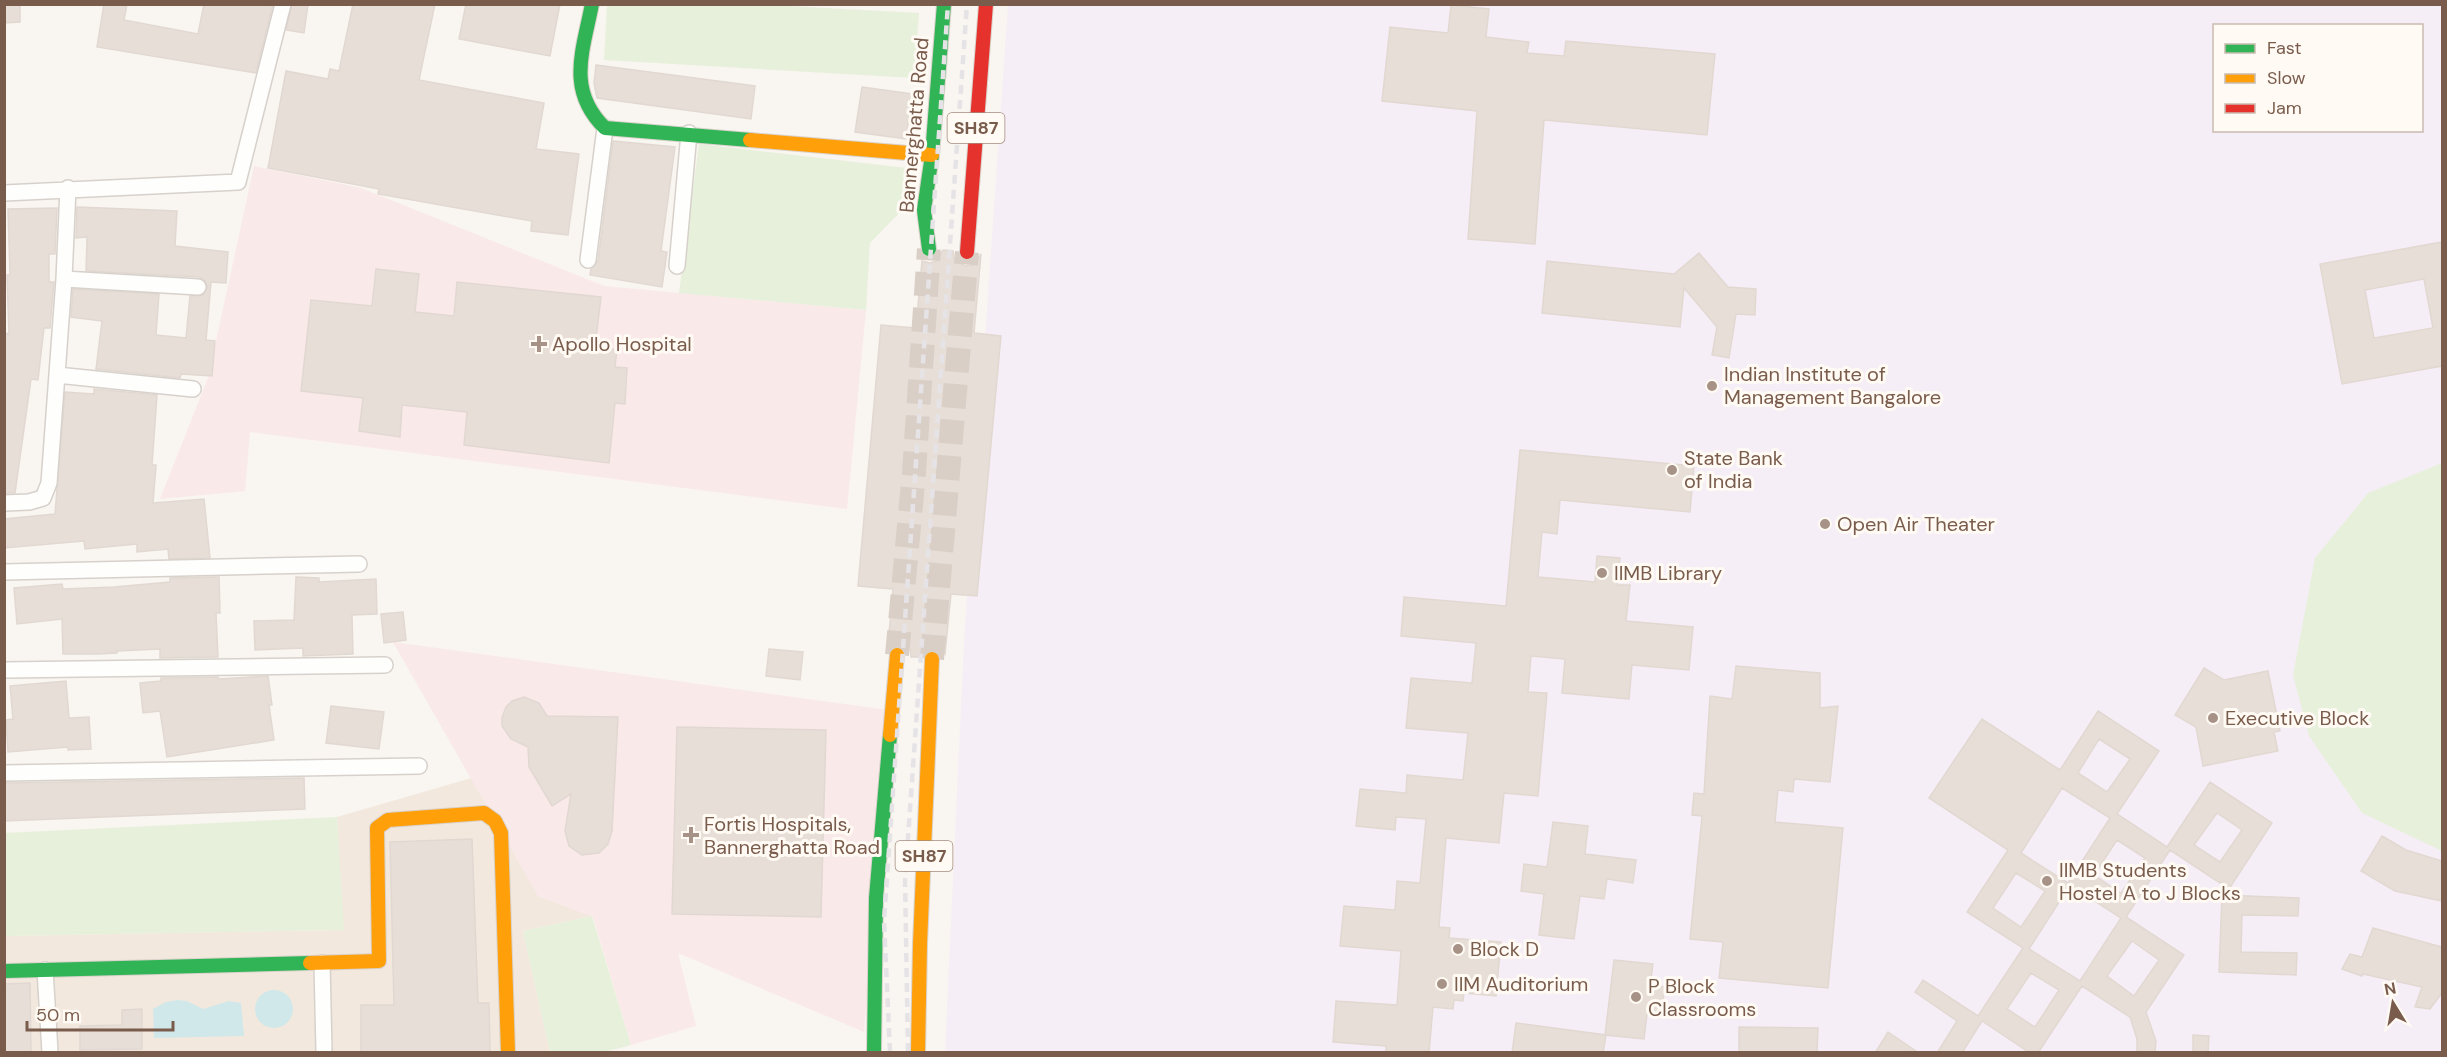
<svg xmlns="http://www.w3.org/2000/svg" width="2447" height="1057" viewBox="0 0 2447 1057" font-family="'DM Sans',sans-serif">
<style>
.residential{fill:#f2e8de}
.education{fill:#f6eef6;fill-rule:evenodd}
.medical{fill:#fae9e9}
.green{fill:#e7f0db}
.water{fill:#d0e8ea}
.building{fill:#e6ded7;stroke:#e2d8d2;stroke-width:1.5;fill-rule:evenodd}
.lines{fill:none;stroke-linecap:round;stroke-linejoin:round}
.primary-tunnel{stroke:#d9cfc7;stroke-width:24;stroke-dasharray:24 12;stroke-linecap:butt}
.street-casing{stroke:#d7d1cb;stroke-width:18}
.fast-casing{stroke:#d9d2cb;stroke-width:16}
.slow-casing{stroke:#d9d2cb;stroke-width:16}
.jam-casing{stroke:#d9d2cb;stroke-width:16}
.street{stroke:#fefefd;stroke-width:15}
.fast{stroke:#30b455;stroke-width:14}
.slow{stroke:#ff9f0a;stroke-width:14}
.jam{stroke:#e5322d;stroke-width:14}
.rail{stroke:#e6e3e7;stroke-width:4.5;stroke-dasharray:9 6;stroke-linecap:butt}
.poi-dot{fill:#a69286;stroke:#fffaf3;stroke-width:2}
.labels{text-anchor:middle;stroke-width:6;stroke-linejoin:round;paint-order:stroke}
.shield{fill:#fffaf3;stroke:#a28b7f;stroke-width:1.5}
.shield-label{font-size:18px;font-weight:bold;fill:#7a5c4d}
.street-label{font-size:20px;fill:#7a5c4d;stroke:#fffaf3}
.poi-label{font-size:20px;fill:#7a5c4d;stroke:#fffaf3;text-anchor:start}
</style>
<rect width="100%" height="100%" fill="#f9f5f0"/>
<path class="residential" d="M 482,775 L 538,896 L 592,916 L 523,931 L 550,1052 L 5,1052 L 4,936 L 343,930 L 337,817 Z"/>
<path class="education" d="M 1008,5 L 2442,5 L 2442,1052 L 945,1052 L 964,642 ZM 2214,26 L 2422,26 L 2422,130 L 2214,130 Z"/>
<path class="medical" d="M 254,166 L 361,188 L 604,286 L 866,310 L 847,509 L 250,432 L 245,491 L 160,499 L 208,378 Z
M 393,642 L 888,710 L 864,1032 L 678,953 L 696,1026 L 631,1045 L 593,917 L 538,896 Z"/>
<path class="green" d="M 771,5 L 919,13 L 914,78 L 604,60 L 607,5 Z
M 699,144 L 907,168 L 908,204 L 870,243 L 866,310 L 679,293 Z
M 2442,463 L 2442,851 L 2362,813 L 2309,736 L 2293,675 L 2315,558 L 2368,493 Z
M 337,817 L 344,930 L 5,936 L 5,833 Z
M 592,916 L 631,1045 L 604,1052 L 550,1052 L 523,931 Z"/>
<path class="water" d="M255 1009a19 19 0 1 1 38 0a19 19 0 1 1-38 0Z
M 178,1000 L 187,1001 L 203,1009 L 229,1001 L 241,1003 L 244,1036 L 154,1038 L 153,1009 L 166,1002 Z"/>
<path class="building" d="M 4,4 L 20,4 L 20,22 L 4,23 Z
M 104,4 L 127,4 L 124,20 L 198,34 L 204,4 L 273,4 L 256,73 L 97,47 Z
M 292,4 L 308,4 L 304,33 L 286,30 Z
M 353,4 L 435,4 L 419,80 L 544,103 L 536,149 L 579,154 L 568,235 L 531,231 L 532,221 L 378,194 L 379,189 L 268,168 L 286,71 L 328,79 L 330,69 L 339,71 Z
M 466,4 L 560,4 L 550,56 L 459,39 Z
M 1451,5 L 1489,9 L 1486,37 L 1529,42 L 1527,53 L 1564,56 L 1566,41 L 1715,54 L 1707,135 L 1544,120 L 1535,244 L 1468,239 L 1477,111 L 1382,101 L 1390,27 L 1448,33 Z
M 596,65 L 755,86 L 751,119 L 597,98 L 594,83 Z
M 862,87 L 912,94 L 906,139 L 855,132 Z
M 613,141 L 675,147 L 661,251 L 667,252 L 662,287 L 590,275 L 591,269 L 598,261 Z
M 77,207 L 177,211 L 175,246 L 228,252 L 226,283 L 211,282 L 206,340 L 215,341 L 212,376 L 181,374 L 180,378 L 96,369 L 102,321 L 71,317 L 73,289 L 159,294 L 156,335 L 186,338 L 190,296 L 203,295 L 208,287 L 204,279 L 199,277 L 86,271 L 87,237 L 76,238 Z
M 57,208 L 55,254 L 49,254 L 49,282 L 54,282 L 50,328 L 44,328 L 38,380 L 31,379 L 15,493 L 4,493 L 4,333 L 9,334 L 7,275 L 10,275 L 8,209 Z
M 2442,242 L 2442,366 L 2342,384 L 2320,264 ZM 2424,279 L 2433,328 L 2374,338 L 2365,290 Z
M 943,250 L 953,251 L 954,259 L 965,266 L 974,265 L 981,254 L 974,333 L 1001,336 L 977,596 L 951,594 L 945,654 L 940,647 L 932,645 L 925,647 L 918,657 L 911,657 L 910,648 L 905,643 L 898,641 L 888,645 L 893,589 L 858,586 L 881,325 L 916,328 L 922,261 L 930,263 L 937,261 Z
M 1699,253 L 1728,287 L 1756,289 L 1755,315 L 1736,314 L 1729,358 L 1712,355 L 1717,327 L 1684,288 L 1680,327 L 1542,313 L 1547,261 L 1674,274 Z
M 376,269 L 419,274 L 415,312 L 454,316 L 457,282 L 601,297 L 595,347 L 617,350 L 615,367 L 627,368 L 625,404 L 615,403 L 609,463 L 464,445 L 467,412 L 402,405 L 400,437 L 359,431 L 363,398 L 301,391 L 311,300 L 372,306 Z
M 94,389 L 157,395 L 152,465 L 156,465 L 153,503 L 204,499 L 210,558 L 169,559 L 168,549 L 137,552 L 137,544 L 85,549 L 84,541 L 4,548 L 4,519 L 55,514 L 65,392 L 94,394 Z
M 1520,450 L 1694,466 L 1690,512 L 1560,500 L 1557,534 L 1542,532 L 1538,577 L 1595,582 L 1597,556 L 1620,558 L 1617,585 L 1630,585 L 1626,621 L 1693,627 L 1689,670 L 1632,665 L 1629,699 L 1562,693 L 1565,659 L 1531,656 L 1528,692 L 1547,693 L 1538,796 L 1504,793 L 1499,843 L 1446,838 L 1439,927 L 1450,928 L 1449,938 L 1501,942 L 1496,996 L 1464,993 L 1463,1001 L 1454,1000 L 1453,1009 L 1433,1007 L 1429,1053 L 1386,1053 L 1386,1046 L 1333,1042 L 1336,1001 L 1397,1005 L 1401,951 L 1340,946 L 1344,906 L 1395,910 L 1397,881 L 1420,883 L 1426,819 L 1396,817 L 1395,830 L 1356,826 L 1360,789 L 1406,793 L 1407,775 L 1463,780 L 1468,733 L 1406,728 L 1411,678 L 1472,683 L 1476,643 L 1401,636 L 1404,597 L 1506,606 Z
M 219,577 L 220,613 L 216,613 L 218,657 L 160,658 L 160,649 L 117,651 L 117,653 L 98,654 L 63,654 L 62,619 L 17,624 L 14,588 L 62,584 L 63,589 L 114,587 L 170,582 L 170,578 Z
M 296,577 L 319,578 L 319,582 L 376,579 L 377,614 L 352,615 L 353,654 L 303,656 L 303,648 L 255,650 L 254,621 L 294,620 Z
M 403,612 L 406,640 L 384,643 L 381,614 Z
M 769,649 L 803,652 L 800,680 L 766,676 Z
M 1736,666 L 1820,673 L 1820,708 L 1838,706 L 1830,782 L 1794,779 L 1793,792 L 1778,790 L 1775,822 L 1843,828 L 1828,988 L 1719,978 L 1723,942 L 1690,939 L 1702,816 L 1692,815 L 1694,793 L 1704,794 L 1710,696 L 1732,699 Z
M 2204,668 L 2224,680 L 2268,671 L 2280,731 L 2274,732 L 2278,751 L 2203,766 L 2196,727 L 2175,715 Z
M 268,676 L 272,705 L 269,705 L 274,740 L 167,757 L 160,711 L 143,713 L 140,683 L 161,681 L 161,678 L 218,677 L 219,679 Z
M 66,681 L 69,718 L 89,717 L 91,749 L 68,750 L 68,747 L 8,752 L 6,720 L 13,719 L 10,686 Z
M 524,697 L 539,703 L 547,716 L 618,717 L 612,831 L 608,844 L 599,853 L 582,855 L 569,846 L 565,831 L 571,794 L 552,806 L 529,767 L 528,747 L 511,739 L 502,726 L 502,718 L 506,707 L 512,701 Z
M 331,706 L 384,712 L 379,749 L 326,743 Z
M 2098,711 L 2159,751 L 2117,814 L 2167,847 L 2210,782 L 2272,823 L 2229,889 L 2170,850 L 2126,917 L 2184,955 L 2146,1012 L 2156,1041 L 2155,1053 L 2137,1053 L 2137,1039 L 2130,1017 L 2082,986 L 2038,1053 L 2030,1053 L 1982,1021 L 1962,1053 L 1937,1053 L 1957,1021 L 1915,992 L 1923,980 L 1978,1016 L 2023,948 L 1967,912 L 2008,850 L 1929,798 L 1982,719 L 2060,770 ZM 2099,739 L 2130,759 L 2107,792 L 2078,773 ZM 2062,788 L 2110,818 L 2068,883 L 2021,853 ZM 2217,813 L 2242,830 L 2220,862 L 2194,845 ZM 2117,840 L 2145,858 L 2121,893 L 2094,875 ZM 2016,873 L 2045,891 L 2021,927 L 1993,908 ZM 2070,885 L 2121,918 L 2080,981 L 2029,949 ZM 2132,941 L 2159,960 L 2134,996 L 2107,976 ZM 2031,973 L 2059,990 L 2035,1027 L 2007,1009 Z
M 677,727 L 826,730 L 821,917 L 672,914 Z
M 304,778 L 305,809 L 4,821 L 4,783 Z
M 1553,822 L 1588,826 L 1585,854 L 1636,860 L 1633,883 L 1607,879 L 1604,899 L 1580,896 L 1574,939 L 1539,935 L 1544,894 L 1521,891 L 1524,864 L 1547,867 Z
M 2382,836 L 2406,850 L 2442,861 L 2442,901 L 2395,891 L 2361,871 Z
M 472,839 L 478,1003 L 489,1003 L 490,1053 L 361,1053 L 361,1005 L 394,1005 L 390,842 Z
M 2222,895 L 2299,898 L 2298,916 L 2242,915 L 2241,952 L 2297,953 L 2296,975 L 2219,972 Z
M 2373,928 L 2442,947 L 2442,993 L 2430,1009 L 2415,1007 L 2422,987 L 2363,974 L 2362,976 L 2342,969 L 2350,954 L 2362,957 Z
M 1614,960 L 1653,964 L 1650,985 L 1665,987 L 1661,1016 L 1647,1014 L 1644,1039 L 1605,1035 Z
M 30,983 L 31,1053 L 4,1053 L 4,984 Z
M 142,1009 L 142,1049 L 80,1050 L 80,1026 L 122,1025 L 122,1010 Z
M 1516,1023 L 1606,1035 L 1603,1053 L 1512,1053 Z
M 1739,1027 L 1818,1028 L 1817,1053 L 1739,1053 Z
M 1888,1032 L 1919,1053 L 1875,1053 Z
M 2193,1035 L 2209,1036 L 2208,1053 L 2193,1053 Z"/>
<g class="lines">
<path class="primary-tunnel" d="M 897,655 L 914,472 L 929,249
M 932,659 L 967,252"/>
<defs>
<path id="street" d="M 4,193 L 238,182 L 283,4
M 588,260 L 605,128
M 677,266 L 689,133
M 64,279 L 198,287
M 57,375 L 193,389
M 4,503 L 29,502 L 43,498 L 49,483 L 64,279 L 68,188
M 4,572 L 359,564
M 4,670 L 385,665
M 4,773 L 419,766
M 322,963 L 324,1052
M 45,970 L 50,1052"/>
<path id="fast" d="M 592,4 C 583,51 566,90 605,128 L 750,140
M 929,249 L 924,210 L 932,155 L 944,4
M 4,971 L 310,963
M 874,1052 L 876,898 L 890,735"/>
<path id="slow" d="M 750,140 L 932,155
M 890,735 L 897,655
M 310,963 L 379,961 L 377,828 L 388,820 L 484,813 L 495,821 L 501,833 L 508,1052
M 918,1052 L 920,944 L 932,659"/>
<path id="jam" d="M 967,252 L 986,4"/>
</defs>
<use href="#street" class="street-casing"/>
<use href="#fast" class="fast-casing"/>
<use href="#slow" class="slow-casing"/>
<use href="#jam" class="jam-casing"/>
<use href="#street" class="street"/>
<use href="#fast" class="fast"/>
<use href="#slow" class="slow"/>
<use href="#jam" class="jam"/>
<path class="rail" d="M 890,1052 L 884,921 L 948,4
M 908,1052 L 905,880 L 967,4"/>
</g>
<g class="poi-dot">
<path d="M536 335h6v6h6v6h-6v6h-6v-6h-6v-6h6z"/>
<circle cx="1712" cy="386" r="6"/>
<circle cx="1672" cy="470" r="6"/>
<circle cx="1825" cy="524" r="6"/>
<circle cx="1602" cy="573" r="6"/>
<circle cx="2213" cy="718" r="6"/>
<path d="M688 826h6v6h6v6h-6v6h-6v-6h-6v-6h6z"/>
<circle cx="2047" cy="881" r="6"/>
<circle cx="1458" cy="949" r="6"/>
<circle cx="1442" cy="984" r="6"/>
<circle cx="1636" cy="997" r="6"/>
</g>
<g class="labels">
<g class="shield">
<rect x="947.5" y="113" width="57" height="30" rx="4.5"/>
<rect x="895.5" y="841" width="57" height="30" rx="4.5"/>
</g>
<g class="shield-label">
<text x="976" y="134">SH87</text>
<text x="924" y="862">SH87</text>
</g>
<g class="street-label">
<text transform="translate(914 125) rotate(-85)" y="7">Bannerghatta Road</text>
</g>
<g class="poi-label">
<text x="552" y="351">Apollo Hospital</text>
<text x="1724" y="381">Indian Institute of<tspan x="1724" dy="23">Management Bangalore</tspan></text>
<text x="1684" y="465">State Bank<tspan x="1684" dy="23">of India</tspan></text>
<text x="1837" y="531">Open Air Theater</text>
<text x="1614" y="580">IIMB Library</text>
<text x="2225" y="725">Executive Block</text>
<text x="704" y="831">Fortis Hospitals,<tspan x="704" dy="23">Bannerghatta Road</tspan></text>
<text x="2059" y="877">IIMB Students<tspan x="2059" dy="23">Hostel A to J Blocks</tspan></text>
<text x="1470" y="956">Block D</text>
<text x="1454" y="991">IIM Auditorium</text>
<text x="1648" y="993">P Block<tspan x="1648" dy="23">Classrooms</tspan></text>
</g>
</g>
<rect width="2447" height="1057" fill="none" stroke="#7a5c4d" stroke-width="12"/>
<rect x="2213" y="24" width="210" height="108" fill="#fffaf3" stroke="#cabbb1" stroke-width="1.5"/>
<rect x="2225" y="44" width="30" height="9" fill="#30b455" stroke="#cabbb1" stroke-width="1.5"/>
<text x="2267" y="54" font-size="18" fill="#7a5c4d">Fast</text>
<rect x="2225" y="74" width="30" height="9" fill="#ff9f0a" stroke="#cabbb1" stroke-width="1.5"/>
<text x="2267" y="84" font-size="18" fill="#7a5c4d">Slow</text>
<rect x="2225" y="104" width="30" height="9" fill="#e5322d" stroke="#cabbb1" stroke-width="1.5"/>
<text x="2267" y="114" font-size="18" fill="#7a5c4d">Jam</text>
<g transform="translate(2393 1003) rotate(349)" stroke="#fffaf3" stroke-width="4.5" paint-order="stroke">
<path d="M0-4.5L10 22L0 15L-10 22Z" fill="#7a5c4d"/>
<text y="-9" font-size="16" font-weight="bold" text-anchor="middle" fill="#7a5c4d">N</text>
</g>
<path d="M27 1021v9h146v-9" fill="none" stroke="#7a5c4d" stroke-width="3"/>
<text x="36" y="1021" font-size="18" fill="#7a5c4d" stroke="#fffaf3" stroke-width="4.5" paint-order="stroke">50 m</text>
</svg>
